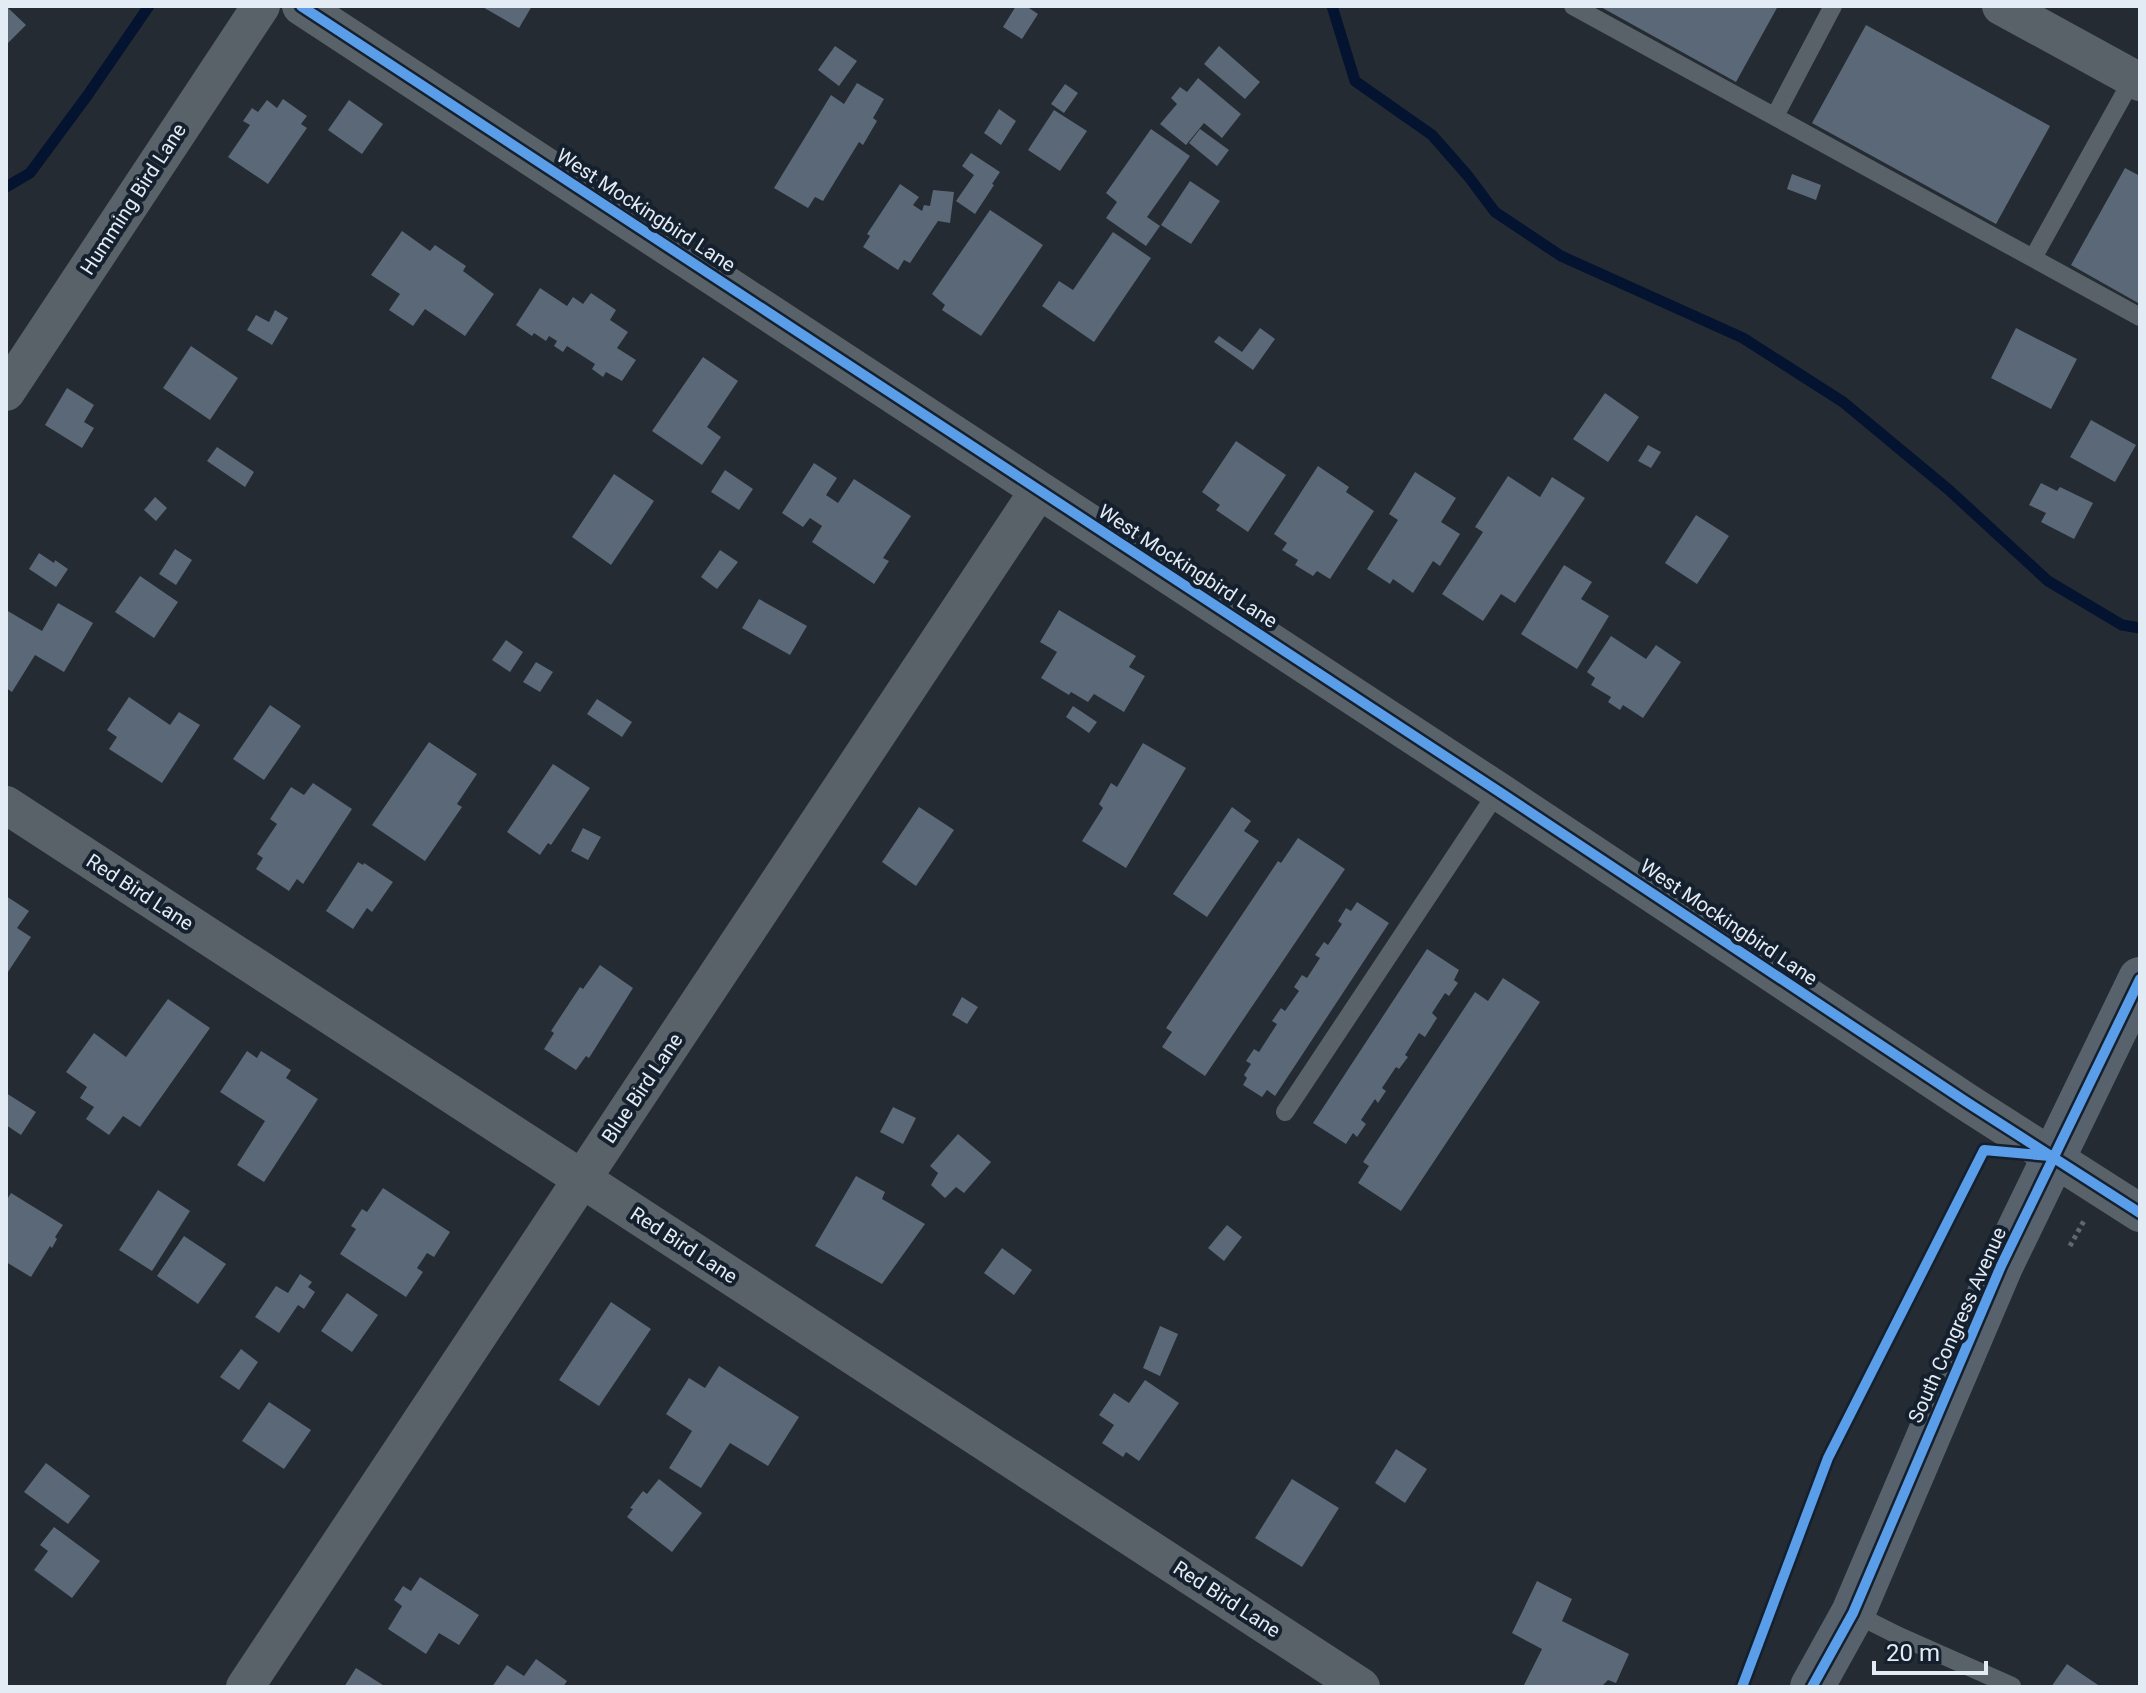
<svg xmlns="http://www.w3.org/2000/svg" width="2146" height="1693" viewBox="0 0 2146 1693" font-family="Roboto,sans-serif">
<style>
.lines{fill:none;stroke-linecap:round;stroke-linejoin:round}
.stream{stroke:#031330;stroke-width:11}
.building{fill:#5a6878}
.path{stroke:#61676e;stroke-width:5;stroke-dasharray:4 4;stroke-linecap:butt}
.service{stroke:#596169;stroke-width:18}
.minor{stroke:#596169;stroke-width:38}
.primary{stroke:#58626d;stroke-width:44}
.cycleway-casing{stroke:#15202e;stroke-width:15}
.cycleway{stroke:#5a9eea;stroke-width:10}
.labels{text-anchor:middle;stroke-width:8;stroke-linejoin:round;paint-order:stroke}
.street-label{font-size:20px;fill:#e3ebf4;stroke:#15202e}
</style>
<rect width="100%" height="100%" fill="#242b32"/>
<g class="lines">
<path class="stream" d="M 1332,6 L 1355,81 L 1432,135 L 1468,176 L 1495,212 L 1561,256 L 1743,338 L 1843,402 L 1949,490 L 2048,581 L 2122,625 L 2140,628
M 6,187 L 30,173 L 87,96 L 149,6"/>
</g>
<path class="building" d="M 6,6 L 26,25 L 6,45 Z
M 481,6 L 532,6 L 519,28 Z
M 1016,6 L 1026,6 L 1038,14 L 1022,39 L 1003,27 Z
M 1599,6 L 1778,6 L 1736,82 Z
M 1866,25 L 2050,126 L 1996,224 L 1812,123 Z
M 835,46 L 857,61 L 839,86 L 818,70 Z
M 1219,46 L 1260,82 L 1245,99 L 1204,64 Z
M 1198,78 L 1241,114 L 1222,138 L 1204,123 L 1186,145 L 1160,124 L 1177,104 L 1171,98 L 1180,87 L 1187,92 Z
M 857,83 L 884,99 L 873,118 L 877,121 L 863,145 L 859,142 L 823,201 L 815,197 L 808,208 L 774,188 L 831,95 L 844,104 Z
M 1065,84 L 1078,93 L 1064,113 L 1051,104 Z
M 283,99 L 307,116 L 301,124 L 307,128 L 268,184 L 228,157 L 250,125 L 243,121 L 252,108 L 258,112 L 267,100 L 277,108 Z
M 349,100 L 383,124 L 362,154 L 328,130 Z
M 999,109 L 1016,121 L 1001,145 L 984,133 Z
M 1054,110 L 1087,131 L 1060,171 L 1028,150 Z
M 1151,129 L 1190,156 L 1147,217 L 1160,226 L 1146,246 L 1106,218 L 1117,202 L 1106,193 Z
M 1200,129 L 1229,150 L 1217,166 L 1189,143 Z
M 971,153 L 1000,172 L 992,184 L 994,185 L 975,214 L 956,201 L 974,175 L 962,166 Z
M 2125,168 L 2140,176 L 2140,304 L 2071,265 Z
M 1792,174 L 1821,185 L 1816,200 L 1787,189 Z
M 1190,181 L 1220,201 L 1191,244 L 1161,225 Z
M 900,184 L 919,197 L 913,205 L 922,211 L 924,205 L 930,206 L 933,190 L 954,192 L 950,223 L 938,221 L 910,263 L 904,260 L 898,270 L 863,247 L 870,236 L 867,234 Z
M 990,210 L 1043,245 L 981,336 L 942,310 L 945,305 L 932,294 Z
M 402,231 L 430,251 L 435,245 L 466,266 L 463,271 L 494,294 L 465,336 L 425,309 L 413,326 L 389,310 L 400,294 L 371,275 Z
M 1113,232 L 1151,258 L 1094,342 L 1042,306 L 1059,281 L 1073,290 Z
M 540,288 L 567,306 L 573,297 L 583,304 L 591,293 L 616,310 L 610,320 L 628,332 L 617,348 L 636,360 L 622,381 L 606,372 L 603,377 L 592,369 L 595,364 L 567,346 L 563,352 L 554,346 L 557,341 L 549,336 L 546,341 L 534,333 L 532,336 L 516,325 Z
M 275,310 L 288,318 L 272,345 L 247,330 L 256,315 L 269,322 Z
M 1260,328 L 1275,339 L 1253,370 L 1214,342 L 1219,336 L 1242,352 Z
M 2016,328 L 2077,359 L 2051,409 L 1991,378 Z
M 191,346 L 238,378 L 210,420 L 163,388 Z
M 703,357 L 738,381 L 707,427 L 721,437 L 702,465 L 652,431 Z
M 67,388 L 94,405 L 84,422 L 94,428 L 82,448 L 45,425 Z
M 1605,393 L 1639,417 L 1608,462 L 1573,439 Z
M 2091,420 L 2136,445 L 2115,482 L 2070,457 Z
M 1236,441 L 1286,475 L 1248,532 L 1216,510 L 1220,505 L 1202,492 Z
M 1648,445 L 1661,452 L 1651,468 L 1638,461 Z
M 217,447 L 254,472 L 245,487 L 207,461 Z
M 814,463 L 837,478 L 826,495 L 838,503 L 854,479 L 911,516 L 883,558 L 889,561 L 874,584 L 812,542 L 822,526 L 810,518 L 803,527 L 782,513 Z
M 1318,466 L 1349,487 L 1346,492 L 1374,511 L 1330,579 L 1317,571 L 1313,576 L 1295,565 L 1298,560 L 1282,550 L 1287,543 L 1274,534 Z
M 725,470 L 753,489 L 739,510 L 711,492 Z
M 1415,472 L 1456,498 L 1441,522 L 1460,534 L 1440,566 L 1433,561 L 1413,593 L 1393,579 L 1390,584 L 1367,569 L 1398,520 L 1389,514 Z
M 614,474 L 654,501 L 611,565 L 572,537 Z
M 1508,476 L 1540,497 L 1552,477 L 1585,498 L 1515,603 L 1501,594 L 1483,621 L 1442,594 L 1483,532 L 1475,527 Z
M 2041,483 L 2057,491 L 2060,487 L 2093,503 L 2074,539 L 2041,522 L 2046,513 L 2029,505 Z
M 155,497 L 167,508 L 156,521 L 144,510 Z
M 1696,515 L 1729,536 L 1697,584 L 1665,563 Z
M 175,549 L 192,560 L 176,585 L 159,574 Z
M 720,550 L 738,562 L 717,589 L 701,577 Z
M 39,553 L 54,563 L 55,560 L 68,569 L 56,587 L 29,569 Z
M 1564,565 L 1592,582 L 1581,599 L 1609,616 L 1577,669 L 1521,634 Z
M 140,576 L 178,602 L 154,638 L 115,612 Z
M 759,599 L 807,626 L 790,655 L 742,628 Z
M 58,603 L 93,623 L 64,672 L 35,655 L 12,692 L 6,688 L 6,610 L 42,631 Z
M 1059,610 L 1136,656 L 1129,667 L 1145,676 L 1124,712 L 1094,694 L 1088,702 L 1071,692 L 1069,695 L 1041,678 L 1057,652 L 1040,642 Z
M 1611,636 L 1646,659 L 1656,645 L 1681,662 L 1643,718 L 1623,705 L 1620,710 L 1608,702 L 1611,697 L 1591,685 L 1595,678 L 1587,672 Z
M 506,640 L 523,652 L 510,672 L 492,660 Z
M 536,662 L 553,672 L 540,692 L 523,682 Z
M 129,697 L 170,725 L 179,712 L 200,725 L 162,783 L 109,749 L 117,737 L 107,730 Z
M 597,699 L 632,722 L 622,737 L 587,714 Z
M 270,705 L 301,726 L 264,780 L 233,759 Z
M 1073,706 L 1097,722 L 1089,733 L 1066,717 Z
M 429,742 L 477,774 L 457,804 L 462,807 L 425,861 L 372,825 Z
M 1143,743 L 1186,768 L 1126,868 L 1082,841 L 1103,808 L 1099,804 L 1111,783 L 1117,787 Z
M 553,764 L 590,788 L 551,845 L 548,843 L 540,855 L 507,832 Z
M 313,783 L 352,809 L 303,884 L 297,879 L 289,891 L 256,869 L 263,858 L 257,854 L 277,824 L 270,819 L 291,787 L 304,795 Z
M 919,807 L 954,830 L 916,886 L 882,862 Z
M 1232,807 L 1251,821 L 1244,831 L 1259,841 L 1207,917 L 1173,894 Z
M 583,828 L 601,837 L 588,860 L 571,851 Z
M 1298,838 L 1345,869 L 1205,1076 L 1162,1047 L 1172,1032 L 1166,1028 L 1278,861 L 1281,863 Z
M 358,862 L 363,865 L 364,863 L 393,882 L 372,912 L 367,908 L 353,929 L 326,911 Z
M 6,896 L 29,911 L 17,928 L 31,937 L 6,975 Z
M 1357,902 L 1389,923 L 1275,1096 L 1267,1090 L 1262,1097 L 1243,1085 L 1247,1078 L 1244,1075 L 1251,1064 L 1246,1061 L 1254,1049 L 1259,1052 L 1277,1024 L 1272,1021 L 1281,1008 L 1285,1011 L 1299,991 L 1294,987 L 1302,975 L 1307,978 L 1320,958 L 1315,955 L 1324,942 L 1328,945 L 1342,924 L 1338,921 L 1346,908 L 1351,911 Z
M 1427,949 L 1459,970 L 1454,980 L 1458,983 L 1449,996 L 1445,993 L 1432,1013 L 1437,1018 L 1425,1037 L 1419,1033 L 1405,1055 L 1408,1057 L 1399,1069 L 1396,1067 L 1382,1088 L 1386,1091 L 1378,1103 L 1375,1099 L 1361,1120 L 1366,1124 L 1357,1137 L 1353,1133 L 1346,1144 L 1313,1123 Z
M 600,965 L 633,988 L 589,1058 L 586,1056 L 576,1070 L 544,1049 L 554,1033 L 551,1031 L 580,987 L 583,989 Z
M 1503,978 L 1540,1002 L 1401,1211 L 1358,1183 L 1369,1166 L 1363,1162 L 1475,992 L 1488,1001 Z
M 962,997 L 978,1007 L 967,1024 L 952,1015 Z
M 168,999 L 210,1028 L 140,1127 L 123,1116 L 109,1135 L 86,1119 L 94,1107 L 80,1098 L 87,1087 L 66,1072 L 94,1033 L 126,1057 Z
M 247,1051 L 257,1058 L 261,1051 L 291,1070 L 286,1078 L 318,1099 L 264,1182 L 237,1165 L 265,1121 L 220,1092 Z
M 6,1093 L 36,1112 L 21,1135 L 6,1125 Z
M 893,1107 L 916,1118 L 903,1144 L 880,1132 Z
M 958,1134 L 991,1162 L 964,1193 L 956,1187 L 945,1198 L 931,1185 L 938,1173 L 930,1166 Z
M 856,1176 L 885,1192 L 882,1199 L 925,1224 L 882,1284 L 815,1246 Z
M 383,1188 L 450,1232 L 434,1257 L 427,1253 L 417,1268 L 423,1272 L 406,1297 L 340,1254 L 356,1229 L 351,1226 L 362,1209 L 367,1212 Z
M 158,1190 L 190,1211 L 152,1271 L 119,1250 Z
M 11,1193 L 63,1225 L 55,1237 L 57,1239 L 52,1248 L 50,1246 L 31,1277 L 6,1262 L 6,1201 Z
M 1227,1225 L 1242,1237 L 1224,1261 L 1208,1248 Z
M 184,1236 L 226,1264 L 198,1304 L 157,1276 Z
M 1002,1248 L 1032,1270 L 1014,1295 L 984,1273 Z
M 300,1274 L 312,1282 L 308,1287 L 315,1292 L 304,1309 L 298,1305 L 279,1333 L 255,1317 L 276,1286 L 288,1293 Z
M 347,1293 L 378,1315 L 352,1352 L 321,1331 Z
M 611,1302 L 651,1329 L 599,1406 L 559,1380 Z
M 1160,1326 L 1178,1334 L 1160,1376 L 1143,1368 Z
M 241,1349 L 258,1362 L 239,1390 L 220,1377 Z
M 719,1366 L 799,1417 L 768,1466 L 730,1443 L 701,1488 L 669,1468 L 692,1431 L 666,1414 L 689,1378 L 705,1388 Z
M 1145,1380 L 1179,1403 L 1139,1461 L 1126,1452 L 1123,1457 L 1102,1443 L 1114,1425 L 1099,1415 L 1114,1393 L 1129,1403 Z
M 269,1402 L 311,1430 L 284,1469 L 242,1441 Z
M 1396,1449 L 1427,1469 L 1405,1503 L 1375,1483 Z
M 46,1463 L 90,1496 L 68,1524 L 24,1492 Z
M 659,1479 L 702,1513 L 672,1552 L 627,1517 L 633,1509 L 630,1508 L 643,1491 L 647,1494 Z
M 1292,1479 L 1339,1508 L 1302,1567 L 1255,1538 Z
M 54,1527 L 100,1561 L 72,1598 L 34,1570 L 48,1551 L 40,1545 Z
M 420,1577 L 479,1615 L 459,1645 L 439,1633 L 426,1654 L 388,1629 L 402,1606 L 394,1600 L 403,1586 L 411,1591 Z
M 1537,1581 L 1572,1599 L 1562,1621 L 1629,1654 L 1616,1683 L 1608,1680 L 1601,1687 L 1523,1687 L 1542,1649 L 1512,1633 Z
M 536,1659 L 567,1681 L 563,1687 L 492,1687 L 507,1665 L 524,1676 Z
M 2067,1664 L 2101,1687 L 2051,1687 Z
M 356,1668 L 386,1687 L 344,1687 Z"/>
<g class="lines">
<path class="path" d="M 2070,1246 L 2085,1219"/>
<path class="service" d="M 1573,6 L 2140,317
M 1775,116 L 1833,6
M 2033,258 L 2133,78
M 1285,1112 L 1498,791
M 1853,1613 L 1899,1636 L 2012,1686"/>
<path class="minor" d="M 301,6 L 1498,791 L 1968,1103 L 2140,1213
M 2001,6 L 2140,82
M 6,392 L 261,6
M 6,805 L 582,1179 L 1361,1687
M 245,1687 L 1039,490"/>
<path class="primary" d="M 1812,1687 L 1853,1613 L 2001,1266 L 2140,979"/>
<defs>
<path id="cycleway" d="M 301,6 L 1498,791 L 1968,1103 L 2140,1213
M 1742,1687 L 1828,1458 L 1984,1150 L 2050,1156
M 1812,1687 L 1853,1613 L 2001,1266 L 2140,979"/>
</defs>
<use href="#cycleway" class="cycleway-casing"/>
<use href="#cycleway" class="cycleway"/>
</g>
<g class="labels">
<g class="street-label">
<text transform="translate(133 199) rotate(-57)" y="7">Humming Bird Lane</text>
<text transform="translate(646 210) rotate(33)" y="7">West Mockingbird Lane</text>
<text transform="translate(1188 566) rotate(33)" y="7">West Mockingbird Lane</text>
<text transform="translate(140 892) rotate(33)" y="7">Red Bird Lane</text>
<text transform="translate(1729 922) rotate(34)" y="7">West Mockingbird Lane</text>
<text transform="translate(642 1088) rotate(-56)" y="7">Blue Bird Lane</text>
<text transform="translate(684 1245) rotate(33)" y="7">Red Bird Lane</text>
<text transform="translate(1957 1325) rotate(-66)" y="7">South Congress Avenue</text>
<text transform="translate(1227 1599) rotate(33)" y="7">Red Bird Lane</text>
</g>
</g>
<rect width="2146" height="1693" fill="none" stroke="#e3ebf4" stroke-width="16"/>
<path d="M1874 1661v12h112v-12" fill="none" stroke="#e3ebf4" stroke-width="4"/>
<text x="1886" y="1661" font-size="24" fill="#e3ebf4" stroke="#15202e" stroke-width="6" paint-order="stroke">20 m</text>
</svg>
